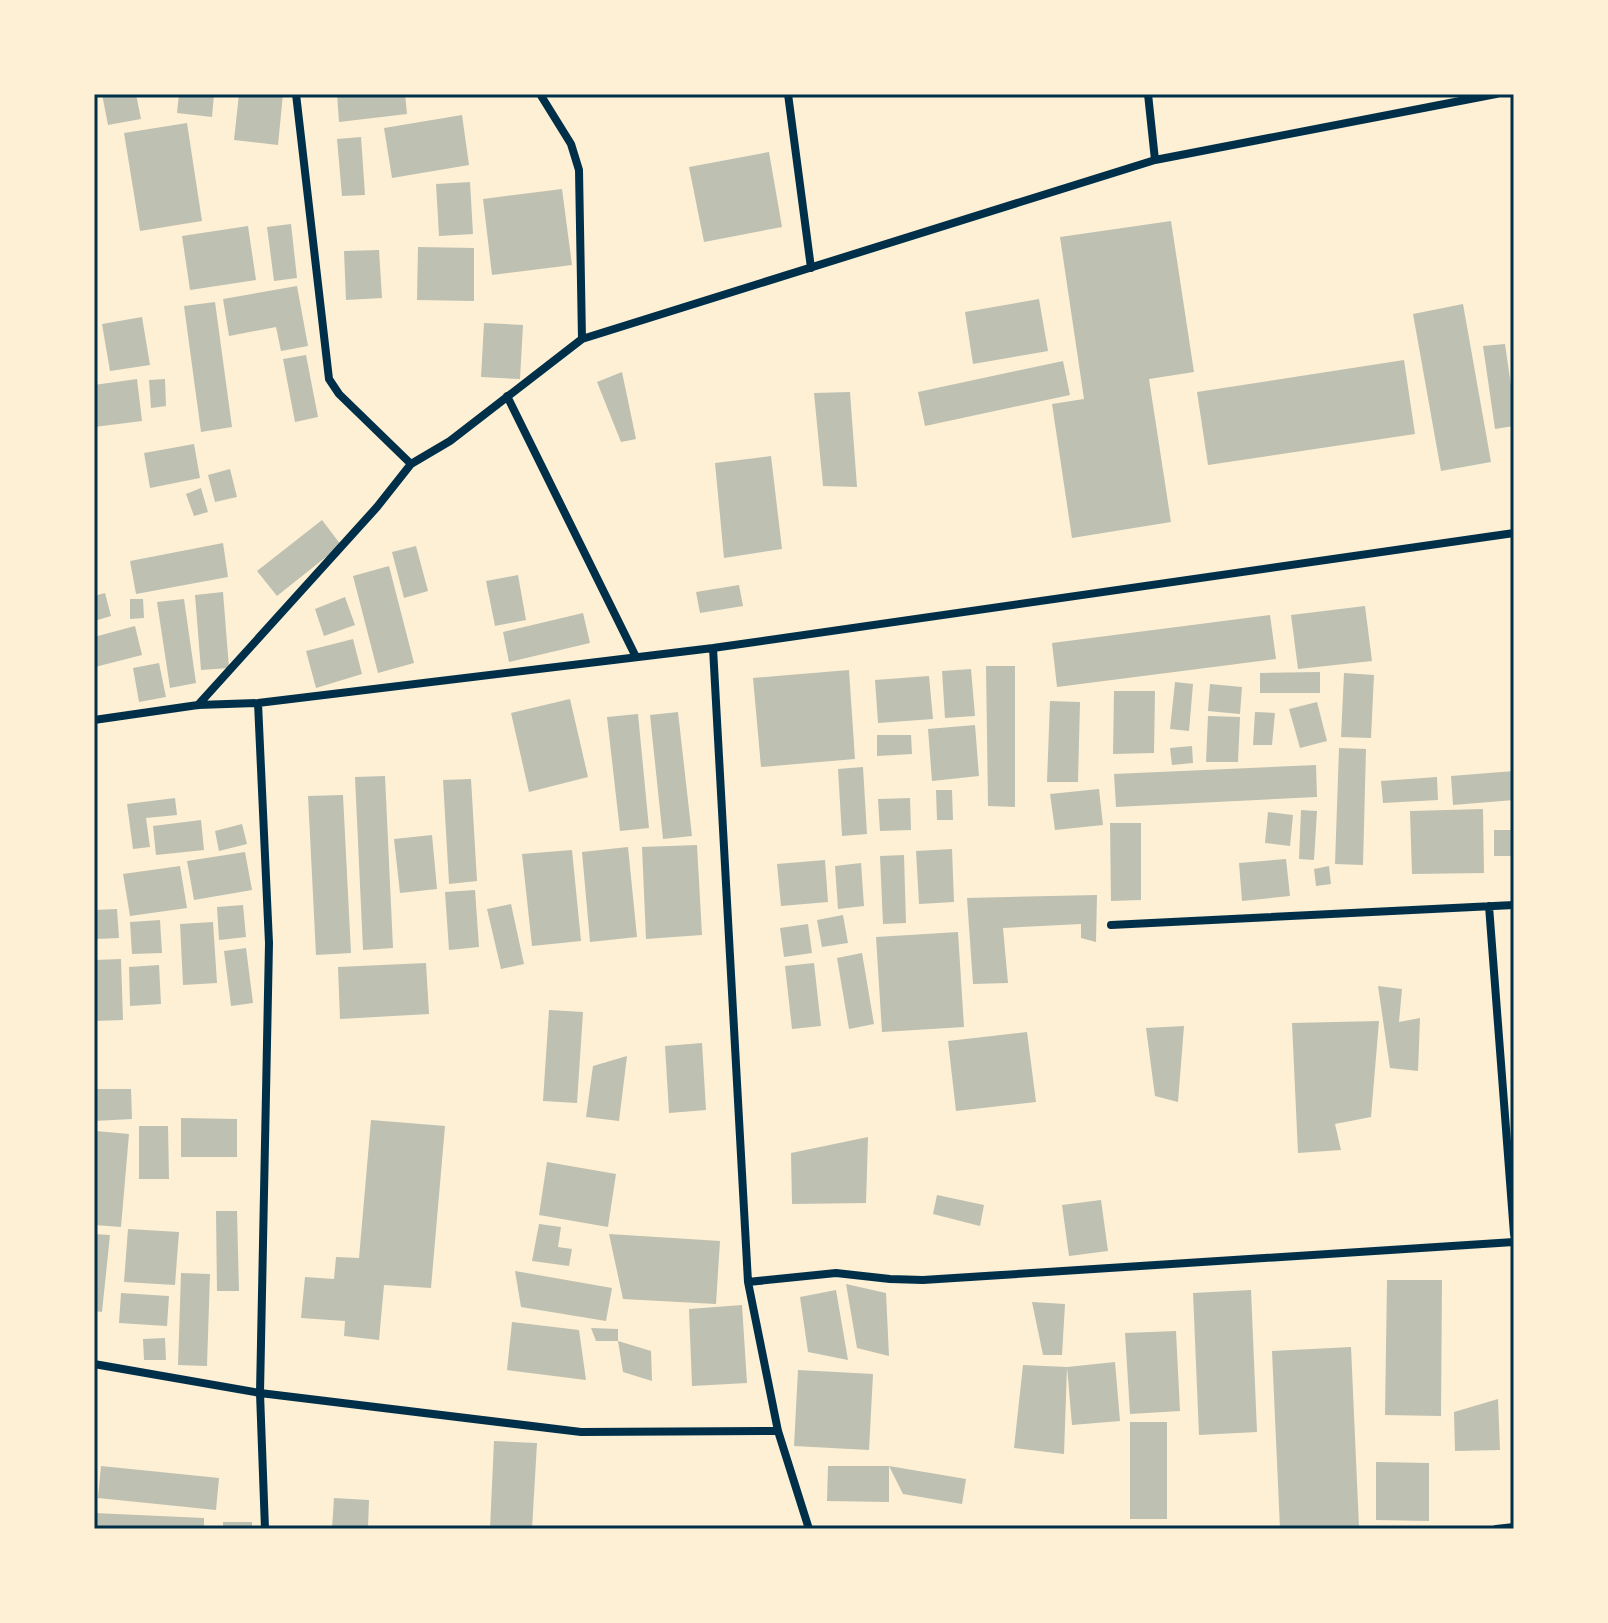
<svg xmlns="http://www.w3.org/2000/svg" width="1608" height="1623" viewBox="0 0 1608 1623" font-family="'Alegreya Sans',sans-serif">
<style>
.building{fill:#bec0b2}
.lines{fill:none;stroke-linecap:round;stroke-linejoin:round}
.minor{stroke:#003049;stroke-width:8}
.neatline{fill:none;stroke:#003049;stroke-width:3}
</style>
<rect width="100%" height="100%" fill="#fdf0d5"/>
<path class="building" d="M 102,94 L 136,94 L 141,119 L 108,125 Z
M 179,94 L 214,94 L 212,117 L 177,113 Z
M 239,94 L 283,94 L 278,145 L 234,140 Z
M 337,94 L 405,94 L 407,114 L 339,122 Z
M 462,115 L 469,165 L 392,178 L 384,128 Z
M 187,123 L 202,221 L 140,231 L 124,133 Z
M 361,137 L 365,195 L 342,196 L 337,139 Z
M 769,152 L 782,227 L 704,242 L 689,167 Z
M 470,182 L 473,234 L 439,236 L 436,184 Z
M 562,189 L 572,265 L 492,275 L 483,199 Z
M 1171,221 L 1194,372 L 1149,379 L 1171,522 L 1072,538 L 1052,404 L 1084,399 L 1060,237 Z
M 291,224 L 297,278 L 274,281 L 267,227 Z
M 248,226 L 256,280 L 190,290 L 182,236 Z
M 418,247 L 474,248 L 474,301 L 417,300 Z
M 379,250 L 382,298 L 346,300 L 344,251 Z
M 297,286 L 308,346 L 281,351 L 276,327 L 229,336 L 223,299 Z
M 1039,299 L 1048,351 L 973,364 L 965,312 Z
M 215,302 L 232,427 L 201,432 L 184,306 Z
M 1463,304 L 1491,462 L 1441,471 L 1413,314 Z
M 142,317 L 150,365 L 110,371 L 102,324 Z
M 484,323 L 523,325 L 520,379 L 481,377 Z
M 1505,344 L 1514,407 L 1514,426 L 1495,429 L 1483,346 Z
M 306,355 L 318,417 L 295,422 L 283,359 Z
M 1404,360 L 1415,434 L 1208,465 L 1197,392 Z
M 1063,361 L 1070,395 L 925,426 L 918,392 Z
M 622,372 L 636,439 L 621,442 L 597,382 Z
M 137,379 L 142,421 L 94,427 L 94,385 Z
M 165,379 L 166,406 L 151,408 L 149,380 Z
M 850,392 L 857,487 L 823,486 L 814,393 Z
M 194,444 L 200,478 L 150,488 L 144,453 Z
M 771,456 L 782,549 L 724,558 L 715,463 Z
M 230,469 L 237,497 L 215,502 L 208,475 Z
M 201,488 L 208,512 L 194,516 L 186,494 Z
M 322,520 L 341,545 L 277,596 L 257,571 Z
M 223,543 L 228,577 L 136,594 L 130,561 Z
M 416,546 L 428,591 L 404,598 L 392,552 Z
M 389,566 L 414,663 L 378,673 L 353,576 Z
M 518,575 L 526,620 L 495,626 L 486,581 Z
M 739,585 L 743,606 L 700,613 L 696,592 Z
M 223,592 L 229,668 L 201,670 L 195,595 Z
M 105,593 L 111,616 L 94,621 L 94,596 Z
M 345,597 L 355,625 L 324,636 L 315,609 Z
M 130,599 L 143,599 L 144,618 L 130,619 Z
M 184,599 L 196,683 L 170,688 L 157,602 Z
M 1365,606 L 1372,661 L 1298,669 L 1291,615 Z
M 583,613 L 590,643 L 509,662 L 503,632 Z
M 1270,615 L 1276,659 L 1057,687 L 1052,643 Z
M 135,626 L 142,655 L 95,667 L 94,637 Z
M 353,639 L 362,674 L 316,688 L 306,651 Z
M 159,663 L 166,697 L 139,702 L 133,668 Z
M 986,666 L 1015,666 L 1015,807 L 988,806 Z
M 971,669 L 975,716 L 945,718 L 942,671 Z
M 849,670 L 855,759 L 761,767 L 753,678 Z
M 1320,672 L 1320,693 L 1260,693 L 1260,673 Z
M 1344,673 L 1374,675 L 1371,738 L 1341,737 Z
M 929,676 L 933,719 L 878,723 L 875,680 Z
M 1175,682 L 1193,684 L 1189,731 L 1170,729 Z
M 1210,684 L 1242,687 L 1240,714 L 1208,711 Z
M 1114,691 L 1155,691 L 1154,753 L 1113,754 Z
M 570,699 L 588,777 L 529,792 L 511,713 Z
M 1050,701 L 1080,702 L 1078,782 L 1047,782 Z
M 1317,702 L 1327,741 L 1300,748 L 1289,709 Z
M 678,712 L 692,836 L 663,839 L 650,715 Z
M 1255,712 L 1275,713 L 1272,745 L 1253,745 Z
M 638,714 L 649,828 L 620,831 L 607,717 Z
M 1208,716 L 1240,717 L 1238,762 L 1206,762 Z
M 975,725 L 979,776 L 932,781 L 928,729 Z
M 877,735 L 911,735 L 912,754 L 877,756 Z
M 1192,746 L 1193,763 L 1172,765 L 1170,748 Z
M 1339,748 L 1366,749 L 1363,865 L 1335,864 Z
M 1316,765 L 1317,797 L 1116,807 L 1114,774 Z
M 863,767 L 867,834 L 842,836 L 838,769 Z
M 1514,771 L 1514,800 L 1453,805 L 1451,776 Z
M 385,776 L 393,948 L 363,950 L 355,777 Z
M 1437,777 L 1438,800 L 1383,803 L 1381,781 Z
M 471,779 L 477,881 L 449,884 L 443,780 Z
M 1099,789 L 1103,825 L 1055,830 L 1050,794 Z
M 936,790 L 952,790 L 953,820 L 937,820 Z
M 343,795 L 351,953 L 316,955 L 308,796 Z
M 175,798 L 177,815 L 146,818 L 150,847 L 133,849 L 127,804 Z
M 910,798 L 911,830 L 880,831 L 878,799 Z
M 1483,809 L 1484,873 L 1412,874 L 1410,811 Z
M 1301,810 L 1317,811 L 1314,860 L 1299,859 Z
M 1268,812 L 1293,815 L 1290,846 L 1265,843 Z
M 201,820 L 204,850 L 156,855 L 153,826 Z
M 1110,823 L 1141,823 L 1141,900 L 1111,901 Z
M 242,824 L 247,844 L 219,851 L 215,831 Z
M 1494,830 L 1514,830 L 1514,856 L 1494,856 Z
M 432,835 L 437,889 L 400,893 L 394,839 Z
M 697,845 L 702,935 L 646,939 L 642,847 Z
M 628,847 L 637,937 L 590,942 L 582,852 Z
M 952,849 L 954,902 L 919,904 L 916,851 Z
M 572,850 L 581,941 L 532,946 L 522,854 Z
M 245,852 L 252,890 L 194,900 L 187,861 Z
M 904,855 L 906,923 L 883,924 L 880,856 Z
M 1286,859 L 1290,896 L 1242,901 L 1239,863 Z
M 825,860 L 828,902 L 781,906 L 777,864 Z
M 861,863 L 864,906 L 838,909 L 835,866 Z
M 180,866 L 187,908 L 130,916 L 123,874 Z
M 1329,866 L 1331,884 L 1316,886 L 1314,869 Z
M 475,890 L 479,947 L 449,950 L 445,892 Z
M 1097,895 L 1096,942 L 1081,938 L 1081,924 L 1003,928 L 1008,983 L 973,984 L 967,898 Z
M 511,904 L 524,964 L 501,969 L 487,909 Z
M 243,905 L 246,937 L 219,940 L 217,907 Z
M 117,909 L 119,938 L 94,939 L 94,910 Z
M 843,915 L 848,943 L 822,947 L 817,920 Z
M 160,920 L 162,953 L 132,954 L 130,922 Z
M 213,922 L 217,983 L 183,985 L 180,924 Z
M 808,924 L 812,953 L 784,957 L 780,928 Z
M 958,932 L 964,1027 L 882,1032 L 876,937 Z
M 246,948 L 253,1003 L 231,1006 L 224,951 Z
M 862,953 L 874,1024 L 849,1029 L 837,958 Z
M 121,959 L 123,1020 L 94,1021 L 94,960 Z
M 426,963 L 429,1014 L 340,1019 L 338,967 Z
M 814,963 L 821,1026 L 792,1029 L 785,966 Z
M 159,965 L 161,1004 L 130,1006 L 129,967 Z
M 1378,986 L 1402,989 L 1399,1022 L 1420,1018 L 1418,1071 L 1390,1068 Z
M 549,1010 L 583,1012 L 577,1103 L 543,1101 Z
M 1379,1021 L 1371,1117 L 1335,1124 L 1341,1150 L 1298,1153 L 1292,1023 Z
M 1184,1026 L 1178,1102 L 1155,1096 L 1146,1028 Z
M 1027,1032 L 1036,1102 L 956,1111 L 948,1041 Z
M 702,1043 L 706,1110 L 669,1113 L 665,1046 Z
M 627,1056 L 619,1121 L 586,1117 L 593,1066 Z
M 94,1089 L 131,1089 L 132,1119 L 94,1121 Z
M 181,1118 L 237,1119 L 237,1157 L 181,1157 Z
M 371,1120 L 445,1126 L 431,1288 L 384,1285 L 379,1340 L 344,1336 L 345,1321 L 301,1318 L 305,1277 L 334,1279 L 336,1257 L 359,1258 Z
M 139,1126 L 168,1126 L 169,1179 L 139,1179 Z
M 96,1131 L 129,1134 L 121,1227 L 94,1225 Z
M 868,1137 L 866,1203 L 792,1204 L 791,1153 Z
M 547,1162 L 616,1174 L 608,1227 L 539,1215 Z
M 937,1195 L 984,1205 L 980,1226 L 933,1214 Z
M 1101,1200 L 1108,1251 L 1069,1256 L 1062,1205 Z
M 216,1211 L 237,1211 L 239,1291 L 217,1291 Z
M 539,1224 L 561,1227 L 558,1247 L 572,1249 L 569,1266 L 532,1261 Z
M 128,1229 L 179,1232 L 175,1285 L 124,1282 Z
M 94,1234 L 110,1235 L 102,1312 L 94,1311 Z
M 609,1234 L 720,1241 L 716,1304 L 623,1299 Z
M 515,1271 L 612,1288 L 606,1321 L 521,1307 Z
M 181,1273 L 210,1274 L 207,1366 L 178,1365 Z
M 1387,1280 L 1442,1280 L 1441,1416 L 1385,1415 Z
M 846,1284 L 886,1293 L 889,1356 L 857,1348 Z
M 836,1290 L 848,1360 L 808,1352 L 800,1297 Z
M 1251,1290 L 1257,1432 L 1199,1435 L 1193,1293 Z
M 121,1293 L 169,1296 L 167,1326 L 119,1323 Z
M 1032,1302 L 1065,1304 L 1062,1355 L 1043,1355 Z
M 742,1305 L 747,1383 L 692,1386 L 689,1309 Z
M 512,1322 L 579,1330 L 586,1380 L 507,1370 Z
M 591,1328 L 618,1329 L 618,1341 L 596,1341 Z
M 1176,1331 L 1180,1411 L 1130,1414 L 1125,1333 Z
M 165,1338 L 166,1360 L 144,1360 L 143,1339 Z
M 618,1341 L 651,1351 L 652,1381 L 623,1372 Z
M 1351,1347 L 1359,1527 L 1280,1529 L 1272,1351 Z
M 1115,1362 L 1120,1421 L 1072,1425 L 1067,1367 L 1064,1454 L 1014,1448 L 1023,1365 L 1067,1367 Z
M 798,1370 L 873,1374 L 869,1450 L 794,1446 Z
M 1498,1399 L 1500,1450 L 1455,1451 L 1454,1412 Z
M 1130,1422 L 1167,1422 L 1167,1519 L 1130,1519 Z
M 494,1441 L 537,1443 L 532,1529 L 490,1529 Z
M 1376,1462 L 1429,1463 L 1429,1521 L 1376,1520 Z
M 101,1466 L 219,1478 L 216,1510 L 98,1498 Z
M 828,1466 L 889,1466 L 966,1479 L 962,1504 L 903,1494 L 889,1466 L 889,1502 L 827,1501 Z
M 334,1498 L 369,1500 L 368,1529 L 332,1529 Z
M 94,1513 L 204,1518 L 204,1529 L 94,1529 Z
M 223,1522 L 252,1522 L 252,1529 L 223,1529 Z"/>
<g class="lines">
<path class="minor" d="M 296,94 L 329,379 L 339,394 L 411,464
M 540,94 L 571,144 L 579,170 L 582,339
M 788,94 L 811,268
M 1148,94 L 1155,160
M 507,396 L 636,657
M 713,648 L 748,1282 L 778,1431 L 809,1529
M 258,703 L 269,943 L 260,1393 L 265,1529
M 198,705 L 377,507 L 411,464 L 450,441 L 582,339 L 1155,160 L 1496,94
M 94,720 L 198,705 L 258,703 L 713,648 L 1514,533
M 1489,906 L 1514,1234
M 1111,925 L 1514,905
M 748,1282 L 836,1273 L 890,1279 L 923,1280 L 1514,1242
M 94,1364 L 260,1393 L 581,1432 L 778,1431
M 1496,1529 L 1514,1527"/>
</g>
<rect width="1608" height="1623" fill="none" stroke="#fdf0d5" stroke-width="192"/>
<rect x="96" y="96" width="1416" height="1431" class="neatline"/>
</svg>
